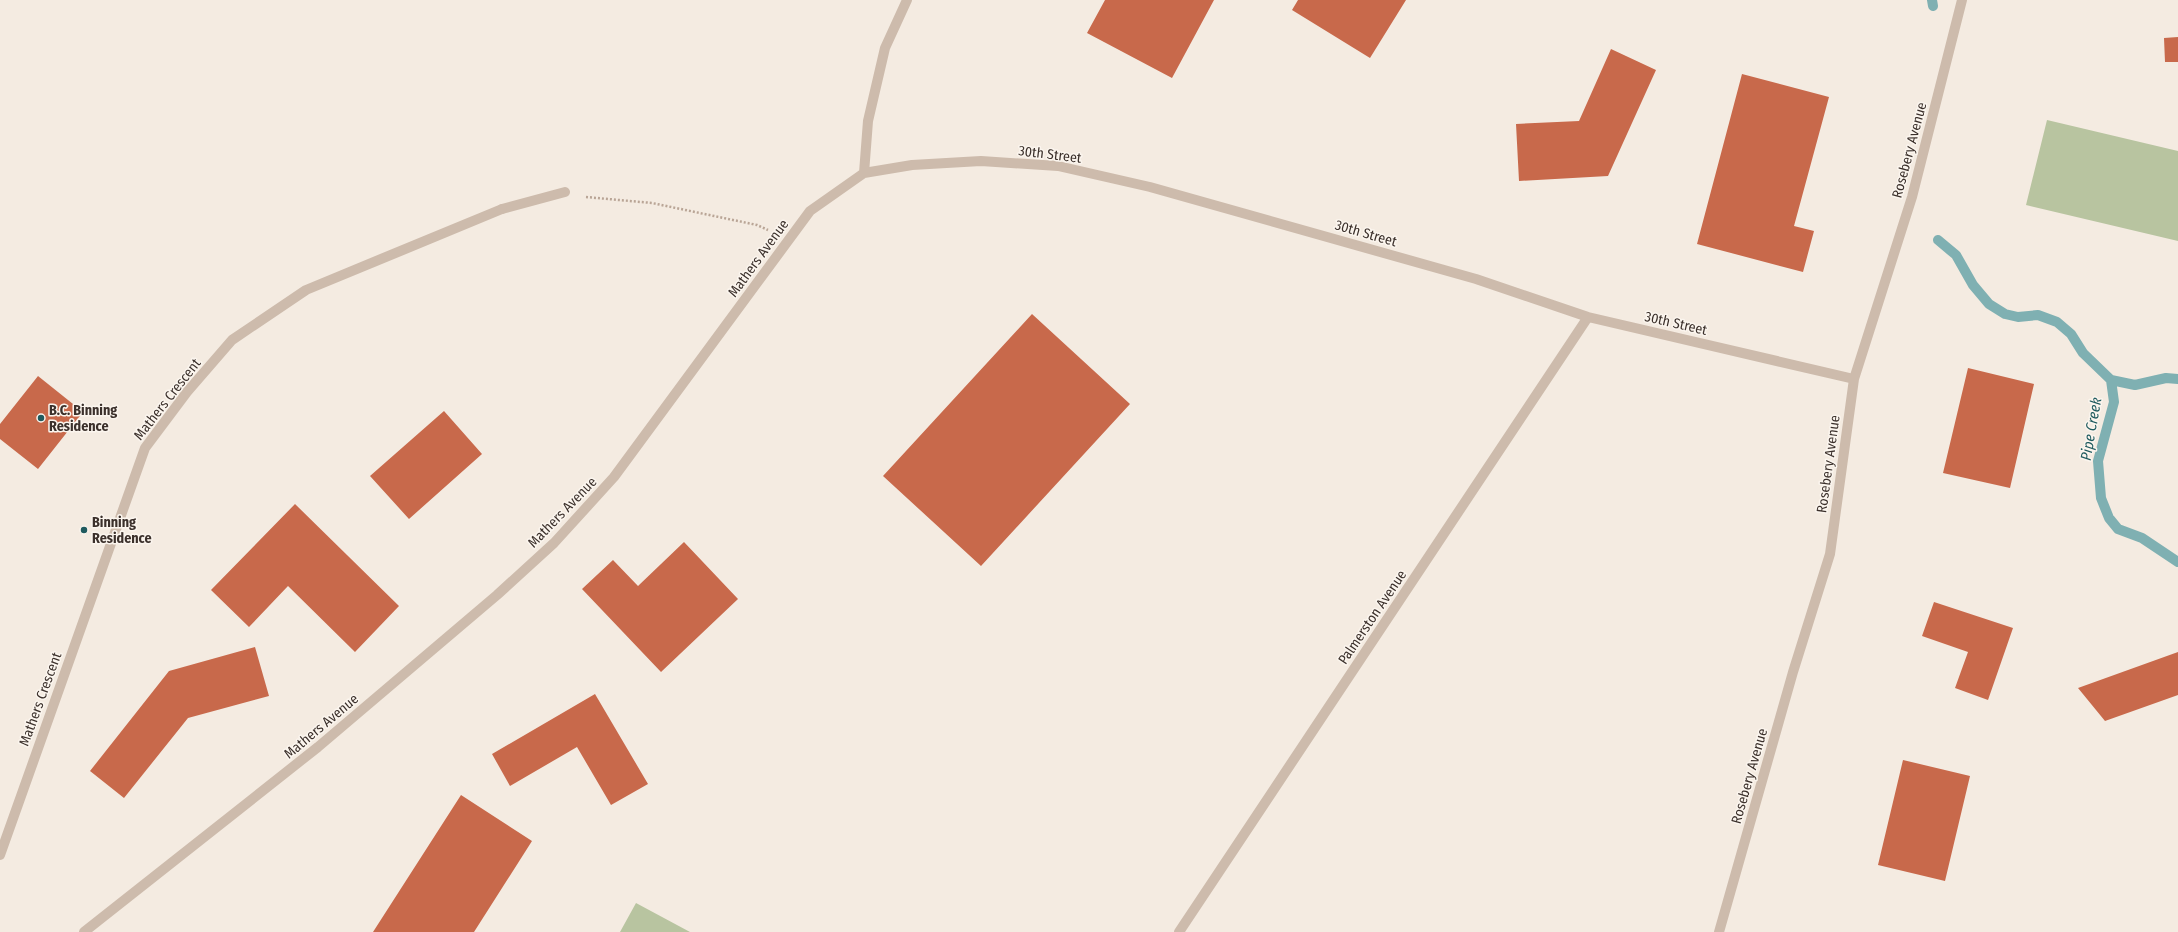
<svg xmlns="http://www.w3.org/2000/svg" width="2178" height="932" viewBox="0 0 2178 932" font-family="'Fira Sans Condensed',sans-serif">
<style>
.green{fill:#b8c4a0}
.lines{fill:none;stroke-linecap:round;stroke-linejoin:round}
.stream{stroke:#7fb0b2;stroke-width:10}
.building{fill:#c8694b}
.path{stroke:#b9a596;stroke-width:2.5;stroke-dasharray:2 2;stroke-linecap:butt}
.service{stroke:#cdbbac;stroke-width:10}
.minor{stroke:#cdbbac;stroke-width:10}
.poi-dot{fill:#1f5a5e;stroke:#fbf5ee;stroke-width:1.5}
.labels{text-anchor:middle;stroke-width:3;stroke-linejoin:round;paint-order:stroke}
.street-label{font-size:14px;fill:#3b302b;stroke:#fbf5ee}
.poi-label{font-size:14px;font-weight:bold;fill:#3b302b;stroke:#fbf5ee;text-anchor:start}
.water-label{font-size:15px;font-style:italic;fill:#1f5a5e;stroke:#fbf5ee}
</style>
<rect width="100%" height="100%" fill="#f4ebe1"/>
<path class="green" d="M 2047,120 L 2178,151 L 2178,241 L 2026,205 Z
M 636,903 L 690,932 L 620,932 Z"/>
<g class="lines">
<path class="stream" d="M 1932,0 L 1933,6
M 1938,240 L 1956,255 L 1973,285 L 1989,304 L 2005,314 L 2018,317 L 2038,315 L 2057,322 L 2071,334 L 2083,353 L 2111,380 L 2135,385 L 2166,378 L 2178,379
M 2111,380 L 2114,402 L 2098,461 L 2101,498 L 2109,518 L 2118,529 L 2142,538 L 2178,562"/>
</g>
<path class="building" d="M 1105,0 L 1214,0 L 1172,78 L 1087,33 Z
M 1298,0 L 1406,0 L 1370,58 L 1292,10 Z
M 2178,37 L 2178,62 L 2165,62 L 2164,38 Z
M 1611,49 L 1656,70 L 1608,176 L 1519,181 L 1516,124 L 1579,121 Z
M 1742,74 L 1829,97 L 1794,226 L 1814,231 L 1803,272 L 1697,244 Z
M 1032,314 L 1130,404 L 981,566 L 883,476 Z
M 1968,368 L 2034,384 L 2010,488 L 1943,473 Z
M 38,376 L 83,412 L 38,469 L 0,439 L 0,424 Z
M 444,411 L 482,454 L 409,519 L 370,476 Z
M 295,504 L 399,606 L 355,652 L 288,586 L 249,627 L 211,590 Z
M 684,542 L 738,599 L 661,672 L 582,589 L 613,560 L 638,586 Z
M 1934,602 L 2013,628 L 1988,700 L 1955,688 L 1968,652 L 1922,636 Z
M 255,647 L 269,696 L 188,718 L 124,798 L 90,771 L 169,671 Z
M 2178,652 L 2178,695 L 2105,721 L 2078,688 Z
M 595,694 L 648,784 L 611,805 L 577,747 L 510,786 L 492,754 Z
M 1903,760 L 1970,776 L 1945,881 L 1878,865 Z
M 461,795 L 532,841 L 474,932 L 373,932 Z"/>
<g class="lines">
<path class="path" d="M 586,197 L 652,203 L 757,225 L 768,230"/>
<path class="service" d="M 502,209 L 565,192"/>
<path class="minor" d="M 864,173 L 912,165 L 981,161 L 1058,166 L 1150,187 L 1476,279 L 1588,317 L 1854,379
M 0,855 L 145,448 L 187,392 L 232,340 L 306,290 L 502,209
M 84,932 L 318,747 L 497,595 L 554,543 L 614,477 L 810,211 L 864,173 L 868,121 L 885,48 L 907,0
M 1179,932 L 1588,317
M 1719,932 L 1793,672 L 1830,554 L 1854,379 L 1912,197 L 1962,0"/>
</g>
<g class="poi-dot">
<circle cx="41" cy="418" r="4"/>
<circle cx="84" cy="530" r="4"/>
</g>
<g class="labels">
<g class="street-label">
<text transform="translate(1909 150) rotate(-75)" y="5">Rosebery Avenue</text>
<text transform="translate(1050 154) rotate(7)" y="5">30th Street</text>
<text transform="translate(1366 233) rotate(16)" y="5">30th Street</text>
<text transform="translate(758 258) rotate(-54)" y="5">Mathers Avenue</text>
<text transform="translate(1676 323) rotate(13)" y="5">30th Street</text>
<text transform="translate(167 399) rotate(-52)" y="5">Mathers Crescent</text>
<text transform="translate(1828 464) rotate(-82)" y="5">Rosebery Avenue</text>
<text transform="translate(562 512) rotate(-46)" y="5">Mathers Avenue</text>
<text transform="translate(1372 617) rotate(-56)" y="5">Palmerston Avenue</text>
<text transform="translate(40 699) rotate(-70)" y="5">Mathers Crescent</text>
<text transform="translate(321 726) rotate(-40)" y="5">Mathers Avenue</text>
<text transform="translate(1749 776) rotate(-74)" y="5">Rosebery Avenue</text>
</g>
<g class="poi-label">
<text x="49" y="415">B.C. Binning<tspan x="49" dy="16">Residence</tspan></text>
<text x="92" y="527">Binning<tspan x="92" dy="16">Residence</tspan></text>
</g>
<g class="water-label">
<text transform="translate(2091 429) rotate(-80)" y="5">Pipe Creek</text>
</g>
</g>
</svg>
